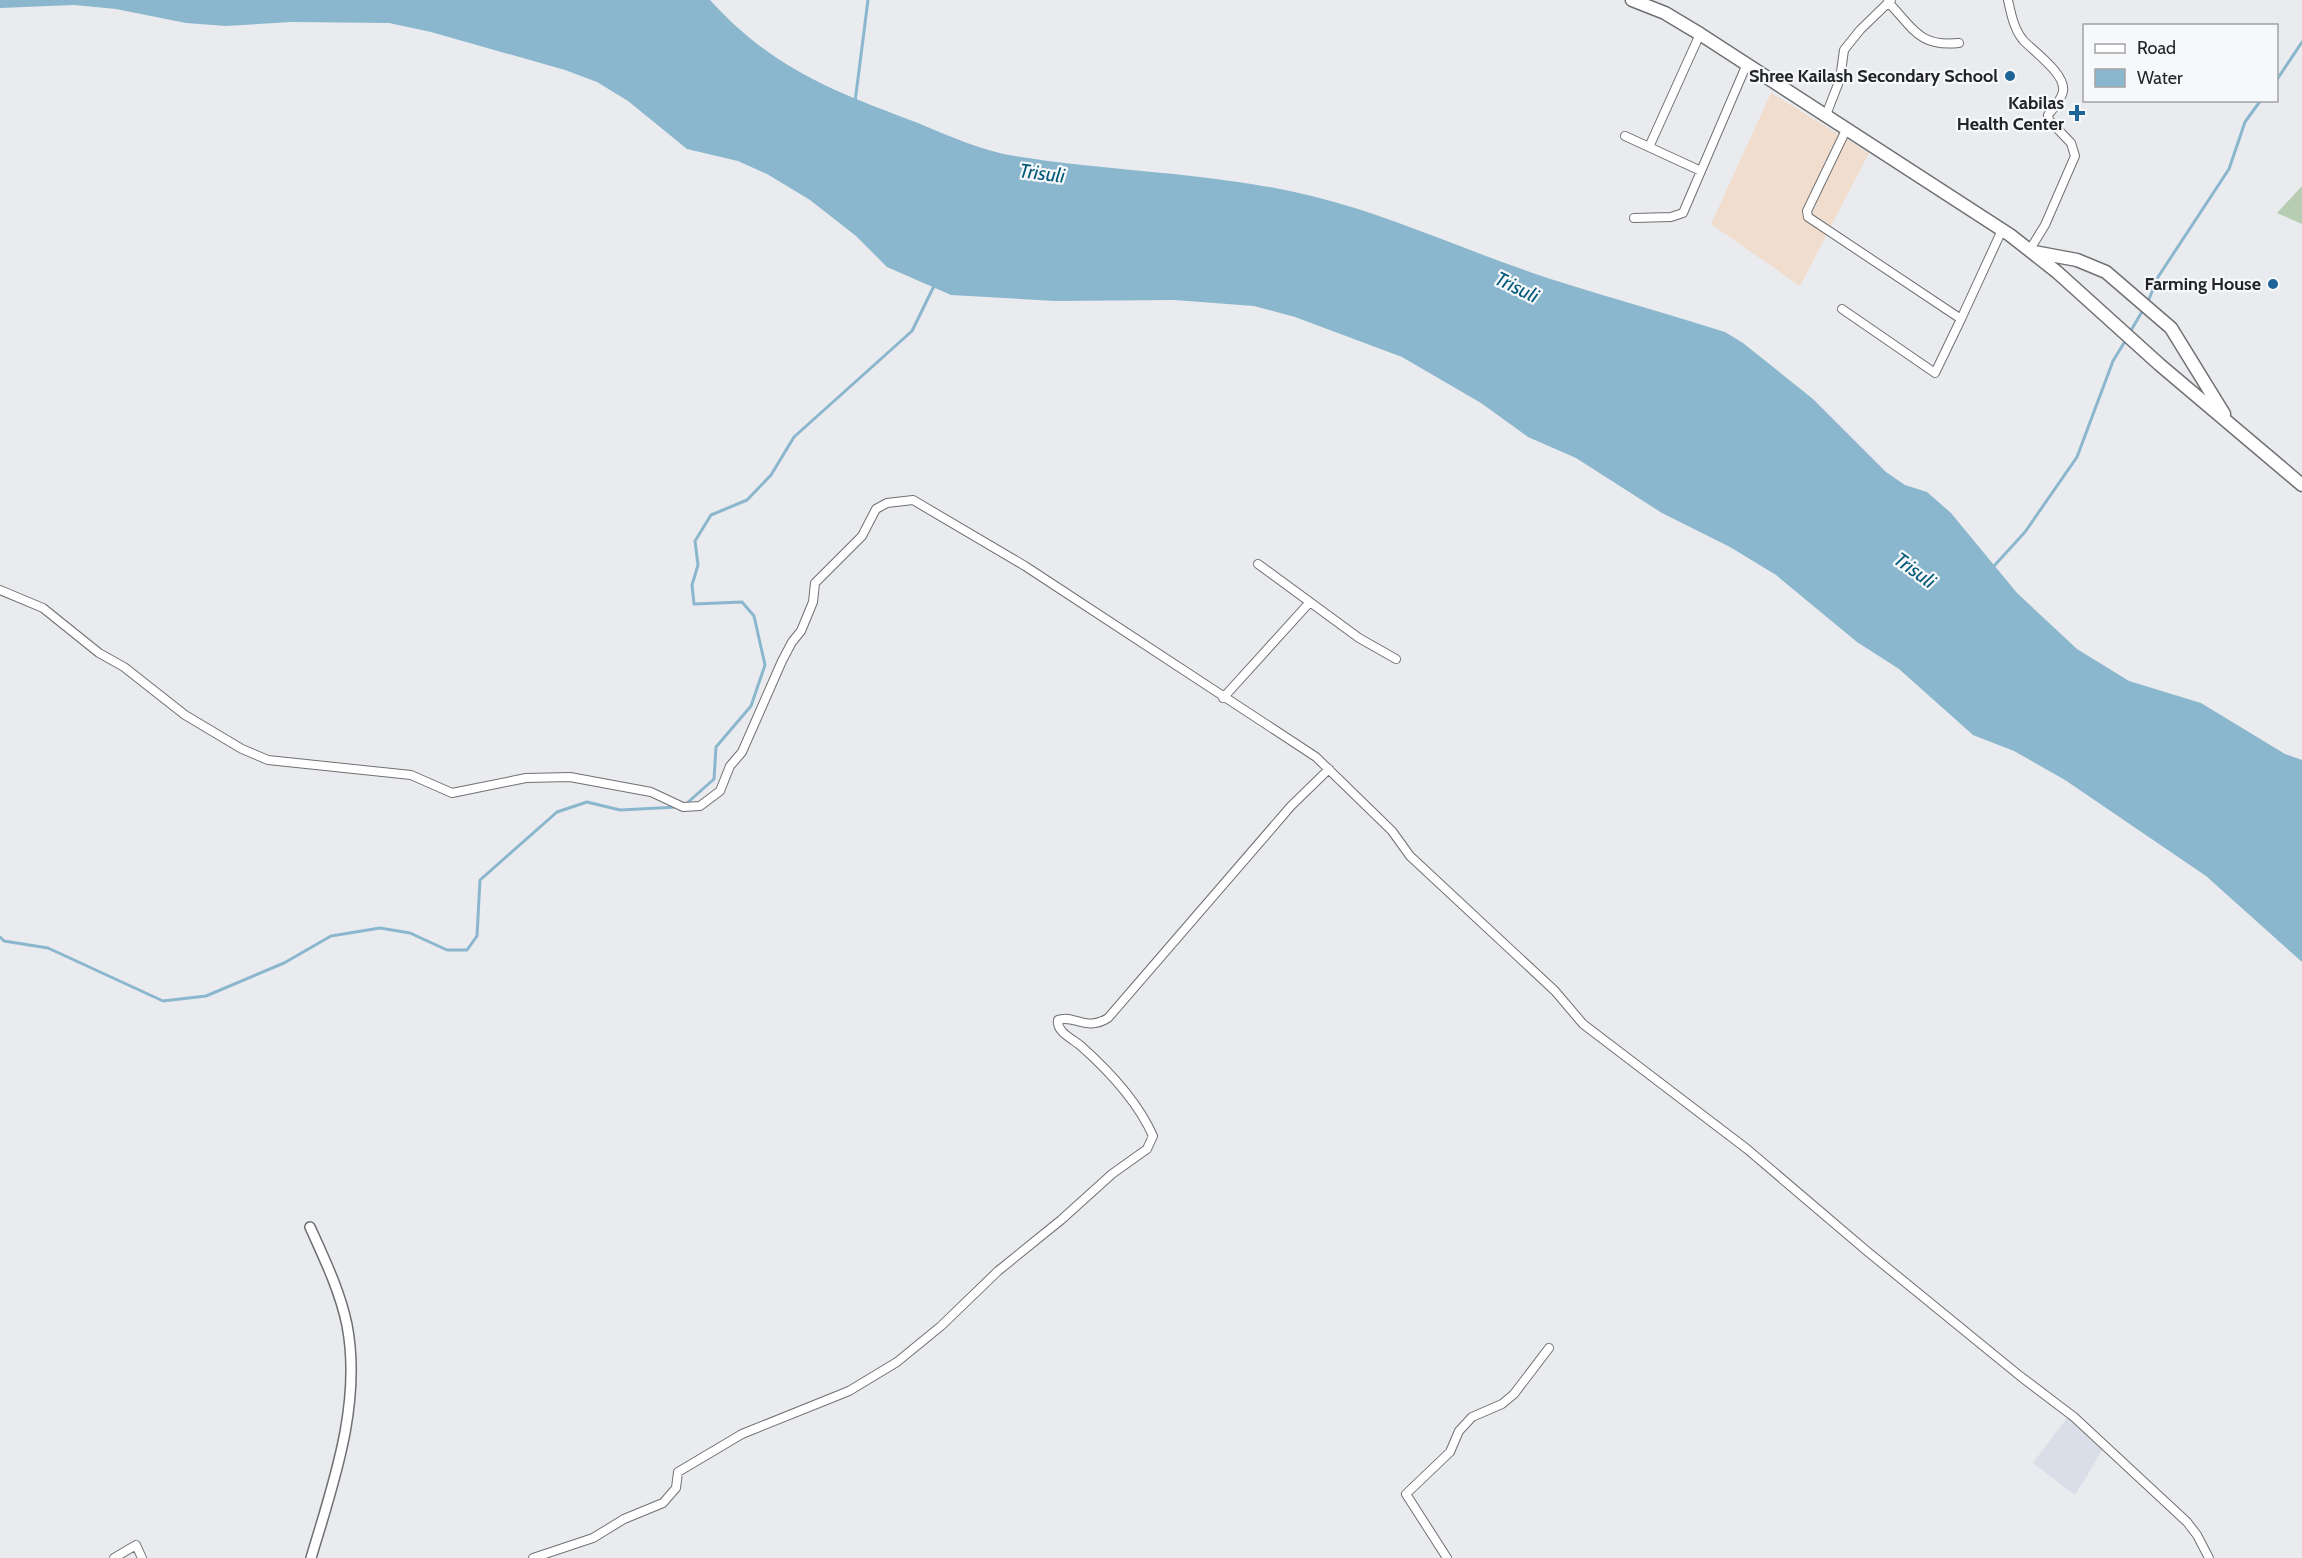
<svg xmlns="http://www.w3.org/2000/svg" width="2302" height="1558" viewBox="0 0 2302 1558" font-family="Cabin,sans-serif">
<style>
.built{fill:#dadee8}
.industrial{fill:#f1ddce}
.green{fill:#b6cdb3}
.water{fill:#8bb7ce}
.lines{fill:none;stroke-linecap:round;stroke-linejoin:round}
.stream{stroke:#8bb7ce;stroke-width:3}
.minor-casing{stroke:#6f7072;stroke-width:10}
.tertiary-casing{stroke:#6f7072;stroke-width:12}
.trunk-casing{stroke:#6f7072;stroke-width:15}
.minor{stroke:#fff;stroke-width:8}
.tertiary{stroke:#fff;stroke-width:9}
.trunk{stroke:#fff;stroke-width:12}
.poi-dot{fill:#1d6599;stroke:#f7f8fb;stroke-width:2}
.labels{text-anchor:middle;stroke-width:4.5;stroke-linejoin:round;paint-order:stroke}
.poi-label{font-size:18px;font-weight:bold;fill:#232425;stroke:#f7f8fb;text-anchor:end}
.water-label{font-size:20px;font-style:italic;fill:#055a79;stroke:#f7f8fb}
</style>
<rect width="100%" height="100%" fill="#eaebee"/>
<path class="built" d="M 2070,1414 L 2106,1444 L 2075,1495 L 2033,1463 Z"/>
<path class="industrial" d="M 1771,93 L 1869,153 L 1800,286 L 1711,224 Z"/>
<path class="green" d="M 2302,186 L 2302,224 L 2277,213 Z"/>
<path class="water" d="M 0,0 L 710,0 C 773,69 833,91 918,123 C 949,136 982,151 1015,156 C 1114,172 1214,172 1312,196 C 1378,212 1439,239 1502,262 C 1575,289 1651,308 1725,332 L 1743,343 L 1813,399 L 1886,472 L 1905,485 L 1927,492 L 1951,513 L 2017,593 L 2077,649 L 2129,681 L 2201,703 L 2285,754 L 2302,760 L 2302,962 L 2206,876 L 2065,780 L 2014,751 L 1973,735 L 1899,669 L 1857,642 L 1776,575 L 1730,547 L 1662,513 L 1576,458 L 1528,437 L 1481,403 L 1402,357 L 1295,317 L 1254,306 L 1174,300 L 1055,301 L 951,295 L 887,267 L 856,236 L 810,200 L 767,174 L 738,161 L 687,149 L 628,101 L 597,82 L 565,70 L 431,32 L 389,23 L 291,22 L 226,26 L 186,23 L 116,9 L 74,5 L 0,8 Z"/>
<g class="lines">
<path class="stream" d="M 2276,81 L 2302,42
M 855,102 L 868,0
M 2147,304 L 2158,277 L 2229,169 L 2245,122 L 2261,100
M 2130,332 L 2143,310
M 1994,566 L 2025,532 L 2077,457 L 2113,361 L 2127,338
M 686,804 L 714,779 L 716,747 L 751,706 L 765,665 L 754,616 L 742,602 L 694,604 L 692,585 L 698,565 L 695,541 L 711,515 L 747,500 L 771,475 L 794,437 L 912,331 L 934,286
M 0,937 L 4,941 L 48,948 L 163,1001 L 206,996 L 284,963 L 331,936 L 380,928 L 410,933 L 447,950 L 467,950 L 477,936 L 480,880 L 557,812 L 587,802 L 620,810 L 678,807"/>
<defs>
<path id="minor" d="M 2008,0 C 2011,14 2014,29 2023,40 C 2033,51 2066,74 2063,91 C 2062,99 2053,109 2048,115 L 2049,120 L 2071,143 L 2075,156 L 2045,225 L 2029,251
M 1888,2 C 1914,29 1919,47 1959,43
M 1826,115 L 1840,79 L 1844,50 L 1860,30 L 1891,0
M 1625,136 L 1701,171 L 1746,66
M 1649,147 L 1700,34
M 1634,218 L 1671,217 L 1683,213 L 1701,171
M 1842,309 L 1935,373 L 1961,319 L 1808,217 L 1807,211 L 1847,128
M 1961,319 L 2002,230
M 1258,564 L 1359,638 L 1396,659
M 0,590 L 43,608 L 99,653 L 124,667 L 185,715 L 242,749 L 268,760 L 411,775 L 452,793 L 526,778 L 570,777 L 651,792 L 683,807 L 700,806 L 720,791 L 730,766 L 742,752 L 782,661 L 792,642 L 801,631 L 813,602 L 815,583 L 862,536 L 876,509 L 887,503 L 913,500 L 1025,566 L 1316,757 L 1392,831 L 1410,856 L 1555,991 L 1583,1024 L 1747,1149 L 1868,1252 L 2020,1376 L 2074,1417 L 2187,1522 L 2197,1535 L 2209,1558
M 1223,698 L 1310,602
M 114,1558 L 136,1545 L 142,1558
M 533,1558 L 593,1538 L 624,1519 L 663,1503 L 676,1488 L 678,1472 L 742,1434 L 849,1391 L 897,1362 L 941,1326 L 998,1271 L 1061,1220 L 1112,1174 L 1147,1149 L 1153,1136 C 1138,1102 1109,1071 1081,1046 C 1073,1039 1056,1032 1058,1020 C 1074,1014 1086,1032 1108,1018 L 1291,806 L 1329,769
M 1447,1558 L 1406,1494 L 1450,1452 L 1459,1431 L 1472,1417 L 1502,1404 L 1514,1394 L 1549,1348"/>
<path id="tertiary" d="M 310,1227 C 324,1258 340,1291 347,1325 C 362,1404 333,1484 311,1558"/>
<path id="trunk" d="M 1632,0 L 1665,13 L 1700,34 L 2010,235 L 2057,272 L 2160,365 L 2302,485
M 2034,252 L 2077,260 L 2106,272 L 2171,328 L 2224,414"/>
</defs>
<use href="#minor" class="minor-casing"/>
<use href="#tertiary" class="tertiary-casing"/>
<use href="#trunk" class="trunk-casing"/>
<use href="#minor" class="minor"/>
<use href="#tertiary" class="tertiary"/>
<use href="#trunk" class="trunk"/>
</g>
<g class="poi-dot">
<circle cx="2010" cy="76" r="6"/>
<path d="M2074 104h6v6h6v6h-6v6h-6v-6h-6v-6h6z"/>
<circle cx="2273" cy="284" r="6"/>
</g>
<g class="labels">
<g class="poi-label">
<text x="1998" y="82">Shree Kailash Secondary School</text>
<text x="2064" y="109">Kabilas<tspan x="2064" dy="21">Health Center</tspan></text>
<text x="2261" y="290">Farming House</text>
</g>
<g class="water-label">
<text transform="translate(1042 173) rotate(7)" y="7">Trisuli</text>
<text transform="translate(1517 287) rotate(26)" y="7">Trisuli</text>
<text transform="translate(1915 570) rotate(36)" y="7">Trisuli</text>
</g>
</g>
<rect x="2083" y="24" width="195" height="78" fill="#f7f8fb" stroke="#a2a3a5" stroke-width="1.5"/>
<rect x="2095" y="44" width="30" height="9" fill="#ffffff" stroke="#a2a3a5" stroke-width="1.5"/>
<text x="2137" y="54" font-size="18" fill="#232425">Road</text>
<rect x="2095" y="69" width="30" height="18" fill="#8bb7ce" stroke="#a2a3a5" stroke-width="1.5"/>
<text x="2137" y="84" font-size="18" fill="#232425">Water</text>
</svg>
